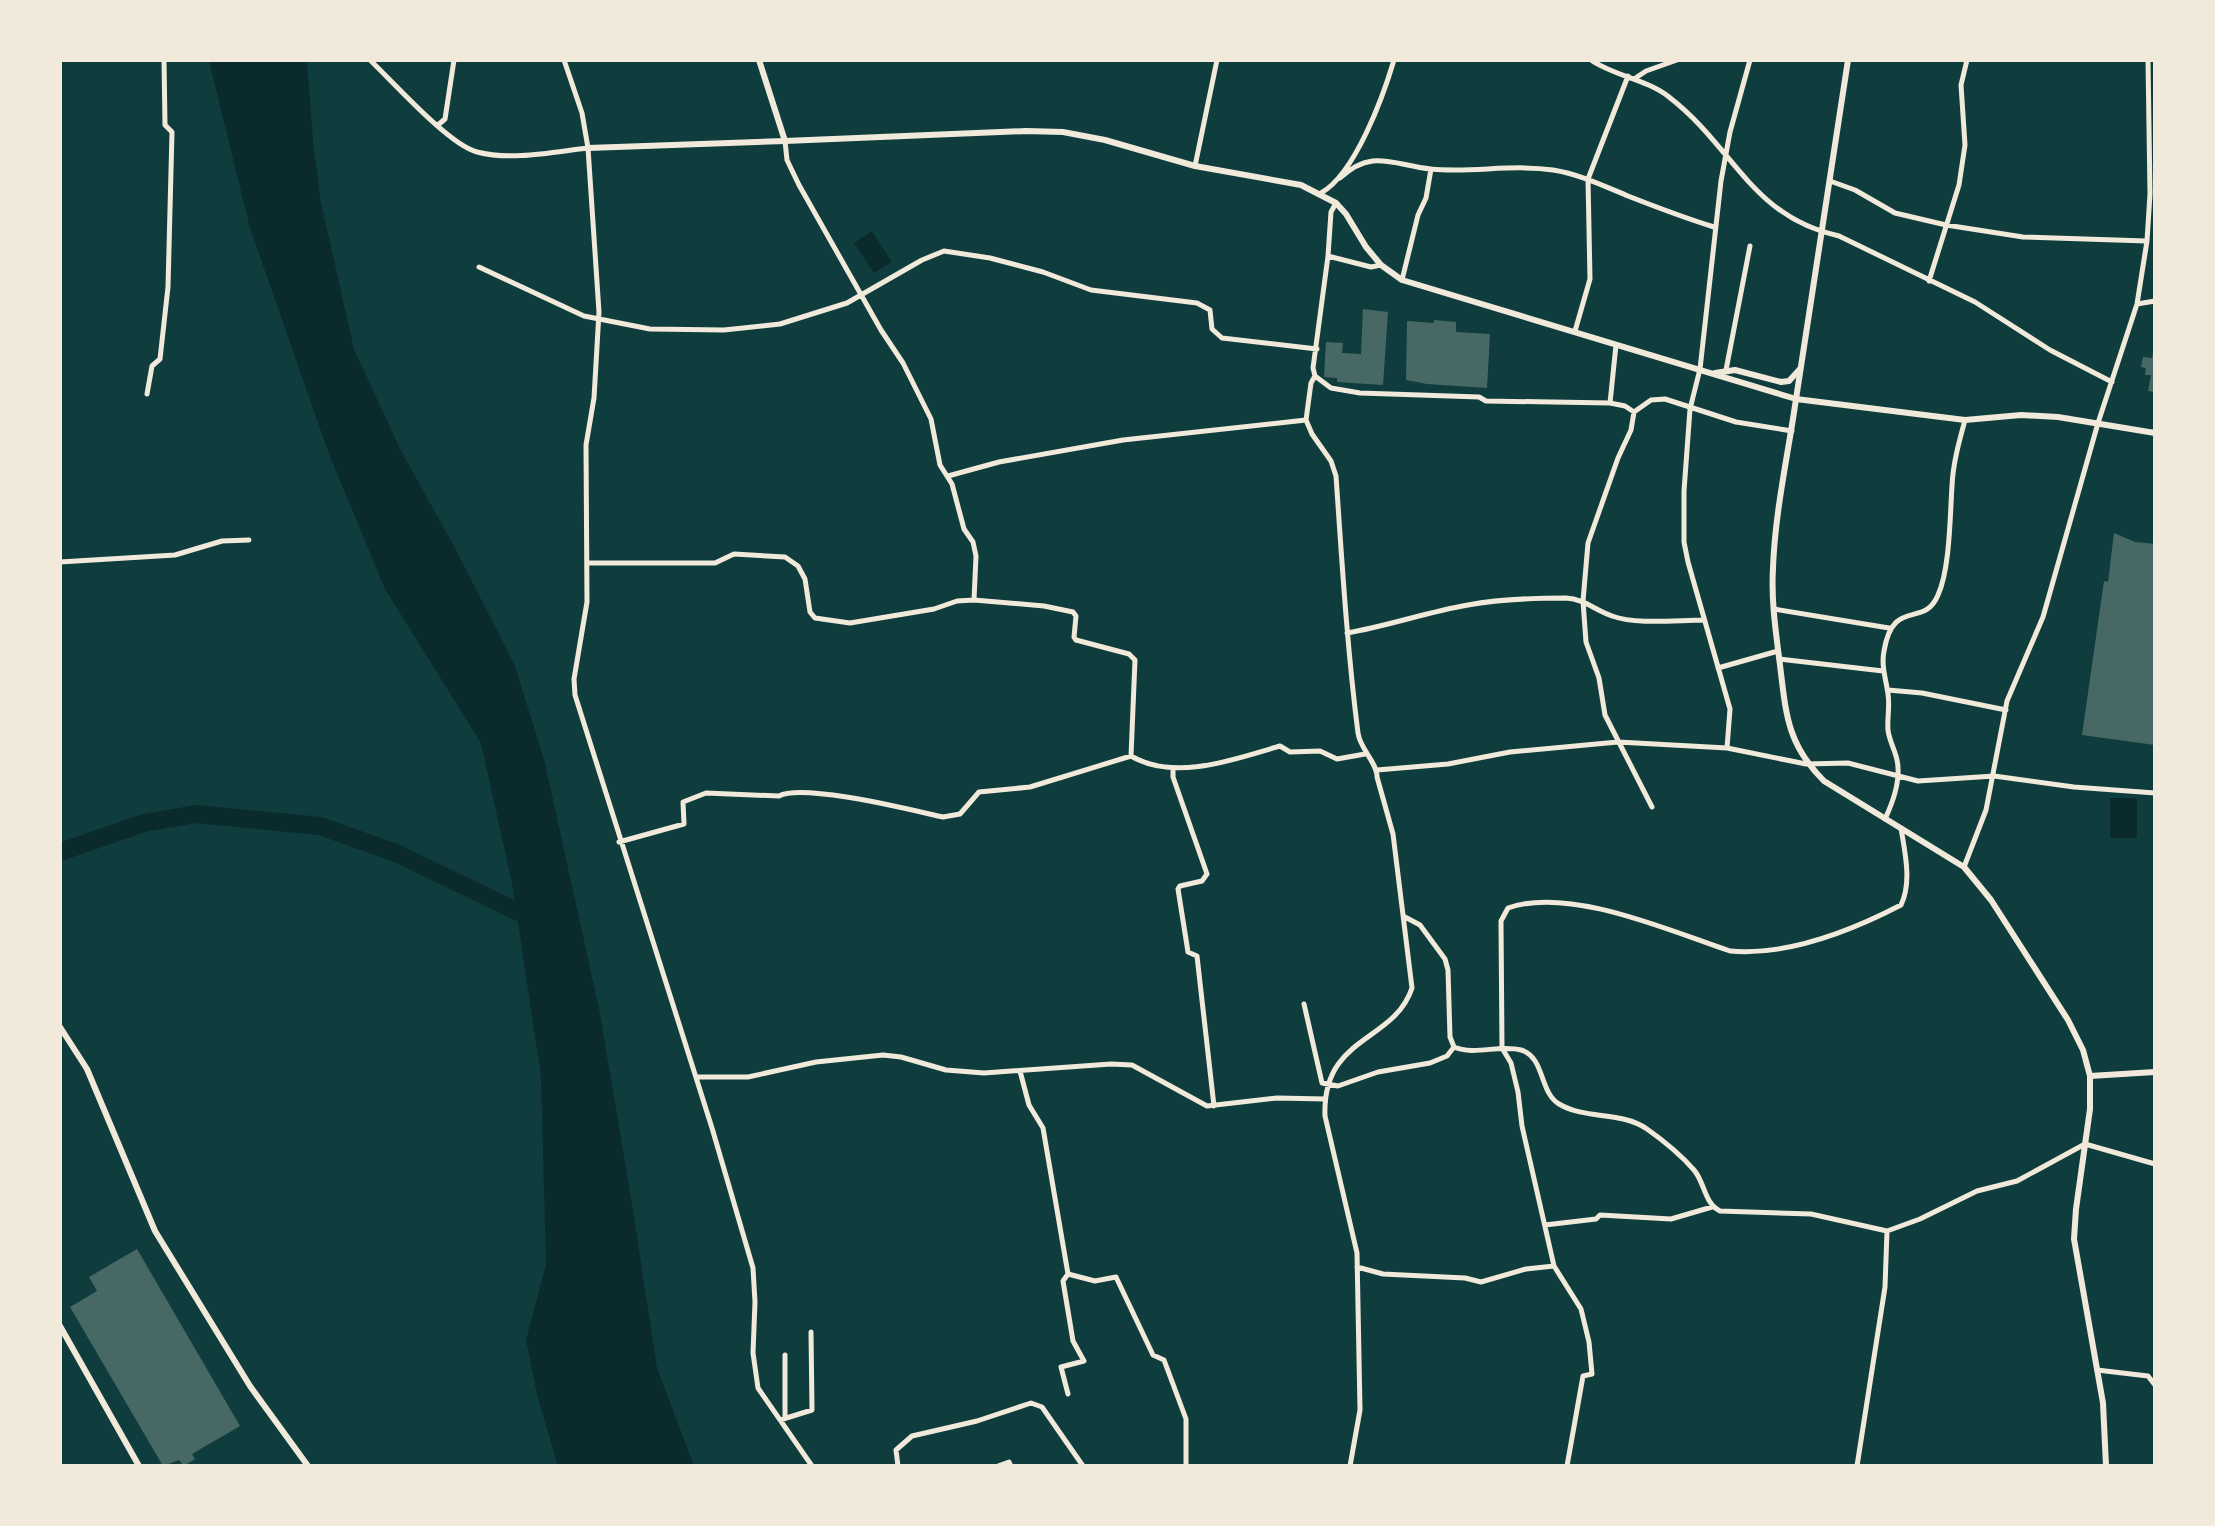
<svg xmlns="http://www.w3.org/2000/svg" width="2215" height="1526" viewBox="0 0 2215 1526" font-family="'Asap Condensed',sans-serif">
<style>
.water{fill:#0a2a2b}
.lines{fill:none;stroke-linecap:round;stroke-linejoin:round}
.river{stroke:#0a2a2b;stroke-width:18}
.building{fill:#486865}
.minor{stroke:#f1e9da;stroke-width:5}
.tertiary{stroke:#f1e9da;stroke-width:6}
.secondary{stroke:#f1e9da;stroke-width:6}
</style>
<rect width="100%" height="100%" fill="#0f3d3e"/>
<path class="water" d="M 307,60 L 313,142 L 321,203 L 354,349 L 400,449 L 455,548 L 515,666 L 545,763 L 599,1009 L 630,1191 L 657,1368 L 694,1466 L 558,1466 L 537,1395 L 526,1340 L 546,1265 L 541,1076 L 512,883 L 481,743 L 385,589 L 329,454 L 250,228 L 209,61 Z
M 872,231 L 892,262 L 874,273 L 854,243 Z
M 2110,798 L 2137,798 L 2137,838 L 2110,838 Z"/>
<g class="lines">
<path class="river" d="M 60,852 L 144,823 L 196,814 L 320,826 L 396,853 L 539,922"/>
</g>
<path class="building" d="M 1363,309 L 1388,312 L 1383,385 L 1337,382 L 1337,378 L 1324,377 L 1326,342 L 1343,343 L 1342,353 L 1361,354 Z
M 1434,320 L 1456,322 L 1456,332 L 1490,334 L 1487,388 L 1427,384 L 1406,380 L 1407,321 L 1434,323 Z
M 2153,352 L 2155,352 L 2155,392 L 2148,391 L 2151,375 L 2145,375 L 2146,368 L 2141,367 L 2143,357 L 2152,358 Z
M 2114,533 L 2135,542 L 2155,544 L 2155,745 L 2082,735 L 2104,581 L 2108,582 Z
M 137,1249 L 240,1426 L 192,1454 L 195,1459 L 184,1466 L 179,1460 L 163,1466 L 70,1307 L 97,1291 L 89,1277 Z"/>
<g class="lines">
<path class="minor" d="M 370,60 C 393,82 449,145 477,152 C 512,161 553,152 588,148
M 564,60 L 582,113 L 588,148 L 599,312 L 594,398 L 586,445 L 587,602 L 574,679 L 575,695 L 712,1128 L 753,1268 L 755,1302 L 753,1353 L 758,1388 L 812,1466
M 1591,60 C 1614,76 1646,79 1669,97 C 1734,147 1751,217 1839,236 L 1975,302 L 2050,350 L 2112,382
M 1634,79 L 1646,71 L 1677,60
M 438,125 L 445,119 L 454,60
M 785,141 L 787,160 L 799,185 L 881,330 L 903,363 L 931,419 L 940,465 L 952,484 L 964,529 L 973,542 L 976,556 L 974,600
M 1195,166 L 1217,60
M 1340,178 C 1372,148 1393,165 1431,169 C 1472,173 1512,164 1553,170 C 1579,174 1604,186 1628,196 C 1656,207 1685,218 1714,227
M 1830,181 L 1855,190 L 1895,213 L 1946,225 L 2023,237 L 2146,241
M 1321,193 C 1355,174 1383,97 1394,60
M 1336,203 L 1331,212 L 1328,256 L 1371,267 L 1381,265
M 1328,256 L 1313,368 L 1315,376 L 1311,383 L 1306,420 L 1312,434 L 1331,461 L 1336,476 C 1342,562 1347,647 1358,733 C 1360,749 1378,764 1377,777 L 1393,834 L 1412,988 C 1394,1043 1322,1035 1325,1116 L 1357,1253 L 1360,1410 L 1350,1466
M 479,267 L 584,316 L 650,329 L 724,330 L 780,324 L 847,303 L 922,260 L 944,251 L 990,258 L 1043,272 L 1091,290 L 1197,303 L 1210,310 L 1212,329 L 1222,338 L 1317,349
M 1402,280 L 1418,215 L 1426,198 L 1431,169
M 1929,281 L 1959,185 L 1965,145 L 1961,85 L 1967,60
M 2137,304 L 2155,301
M 1575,331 L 1590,279 L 1588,179 L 1628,76
M 1726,370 L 1750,246
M 1315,376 L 1331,388 L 1360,393 L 1479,397 L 1486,401 L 1610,403 L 1625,406 L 1634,412 L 1651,400 L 1665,399 L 1736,422 L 1792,431
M 147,394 L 152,366 L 160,359 L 168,287 L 172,132 L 165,125 L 164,60
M 1610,403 L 1616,345
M 1634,412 L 1631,430 L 1618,458 L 1588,543 L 1583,601 L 1586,642 L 1599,678 L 1605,715 L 1652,807
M 948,476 L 999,462 L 1123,440 L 1306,420
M 60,562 L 175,555 L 222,541 L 249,540
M 587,563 L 715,563 L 734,554 L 785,557 L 798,566 L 805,579 L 810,612 L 815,618 L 850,623 L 934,609 L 957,601 L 974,600 L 1044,606 L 1073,612 L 1076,616 L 1074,637 L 1076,640 L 1129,654 L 1135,660 L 1131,756
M 1774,609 L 1889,628
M 1347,633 C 1388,626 1427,612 1468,605 C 1500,599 1534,598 1566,598 C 1584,599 1595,610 1612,616 C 1637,625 1677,620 1704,620
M 1779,659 L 1883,671
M 1718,668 L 1778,651
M 1888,690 L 1922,693 L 2006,710
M 1727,748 L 1730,709 L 1688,562 L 1684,542 L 1684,491 L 1690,409 L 1700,369 L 1721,181 L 1730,132 L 1750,60
M 1173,768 L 1173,777 L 1207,874 L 1202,881 L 1180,886 L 1178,889 L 1188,952 L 1197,956 L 1214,1106
M 1377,770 L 1448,764 L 1510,752 L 1618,742 L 1727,748 L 1806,764 L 1848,763 L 1918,781 L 1994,776 L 2074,787 L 2155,793
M 1885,819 C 1893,802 1901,778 1897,760 C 1895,750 1889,740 1888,730 C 1887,718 1890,706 1888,694 C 1886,679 1881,666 1884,651 C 1893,597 1924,629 1938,595 C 1950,569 1950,515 1952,486 C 1953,463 1959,442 1965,420
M 619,842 L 684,824 L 683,802 L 706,793 L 779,796 C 803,783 911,810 943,817 L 960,814 L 979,792 L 1030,787 L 1131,756 C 1175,782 1235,759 1280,746 L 1290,752 L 1320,751 L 1337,759 L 1365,754
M 1964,867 L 1986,810 L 2007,701 L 2043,617 L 2098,423 L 2137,304 L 2147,241 L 2150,194 L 2148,60
M 1405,917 L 1420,925 L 1445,959 L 1448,970 L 1450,1037 L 1454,1047
M 1304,1004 L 1322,1083 L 1338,1086 L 1378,1072 L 1430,1063 L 1447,1056 L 1454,1047 C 1475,1056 1499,1044 1521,1050 C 1545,1057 1539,1092 1559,1104 C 1586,1120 1621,1111 1647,1129 C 1664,1141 1681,1155 1694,1170 C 1705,1183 1704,1203 1720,1211 L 1811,1214 L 1887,1231 L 1920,1219 L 1977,1191 L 2017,1181 L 2085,1144 L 2155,1164
M 1020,1071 L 1029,1105 L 1043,1128 L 1068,1274 L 1095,1281 L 1116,1277 L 1153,1355 L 1164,1360 L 1186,1419 L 1186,1466
M 696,1077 L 748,1077 L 816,1062 L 883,1055 L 901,1057 L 946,1070 L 984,1073 L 1111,1064 L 1132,1065 L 1207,1106 L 1277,1098 L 1325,1099
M 1545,1225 L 1596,1219 L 1600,1215 L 1671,1219 L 1712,1207
M 1357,1267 L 1383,1274 L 1465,1278 L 1481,1282 L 1526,1269 L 1554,1266
M 785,1355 L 785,1418
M 2097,1370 L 2148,1376 L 2155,1385
M 1068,1394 L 1061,1367 L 1084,1361 L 1073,1341 L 1063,1281 L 1068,1274
M 780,1420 L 812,1410 L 811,1332
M 898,1466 L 896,1450 L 912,1436 L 977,1421 L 1031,1403 L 1042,1407 L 1083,1466
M 998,1466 L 1009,1462 L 1011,1466
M 1567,1466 L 1583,1376 L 1592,1374 L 1589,1342 L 1581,1309 L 1554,1266 L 1522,1126 L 1518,1092 L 1511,1063 L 1502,1048 L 1501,921 L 1508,908 C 1569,886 1670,931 1730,951 C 1788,956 1849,932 1901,905 C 1912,882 1905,853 1901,828
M 1857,1466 L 1885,1287 L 1887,1231"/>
<path class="tertiary" d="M 1848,60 L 1796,399 L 1965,420 L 2021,415 L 2058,417 L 2155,433
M 588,148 L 785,141
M 60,1027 L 87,1069 L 155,1231 L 250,1386 L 308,1466
M 2090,1076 L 2155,1072"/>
<path class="secondary" d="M 759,60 L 785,141 L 1026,131 L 1063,132 L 1105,140 L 1195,166 L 1301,185 L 1336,203 L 1346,214 L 1366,247 L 1381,265 L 1402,280 L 1796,399 C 1788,455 1775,512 1773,568 C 1771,601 1776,633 1780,665 C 1786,714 1787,744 1824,781 L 1964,867 L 1991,900 L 2068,1020 L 2083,1050 L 2090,1076 L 2090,1109 L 2076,1209 L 2074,1239 L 2103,1403 L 2106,1466
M 1715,373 L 1735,370 L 1781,382 L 1789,381 L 1800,369
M 60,1326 L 139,1466"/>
</g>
<rect width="2215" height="1526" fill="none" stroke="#f1e9da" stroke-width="124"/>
</svg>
